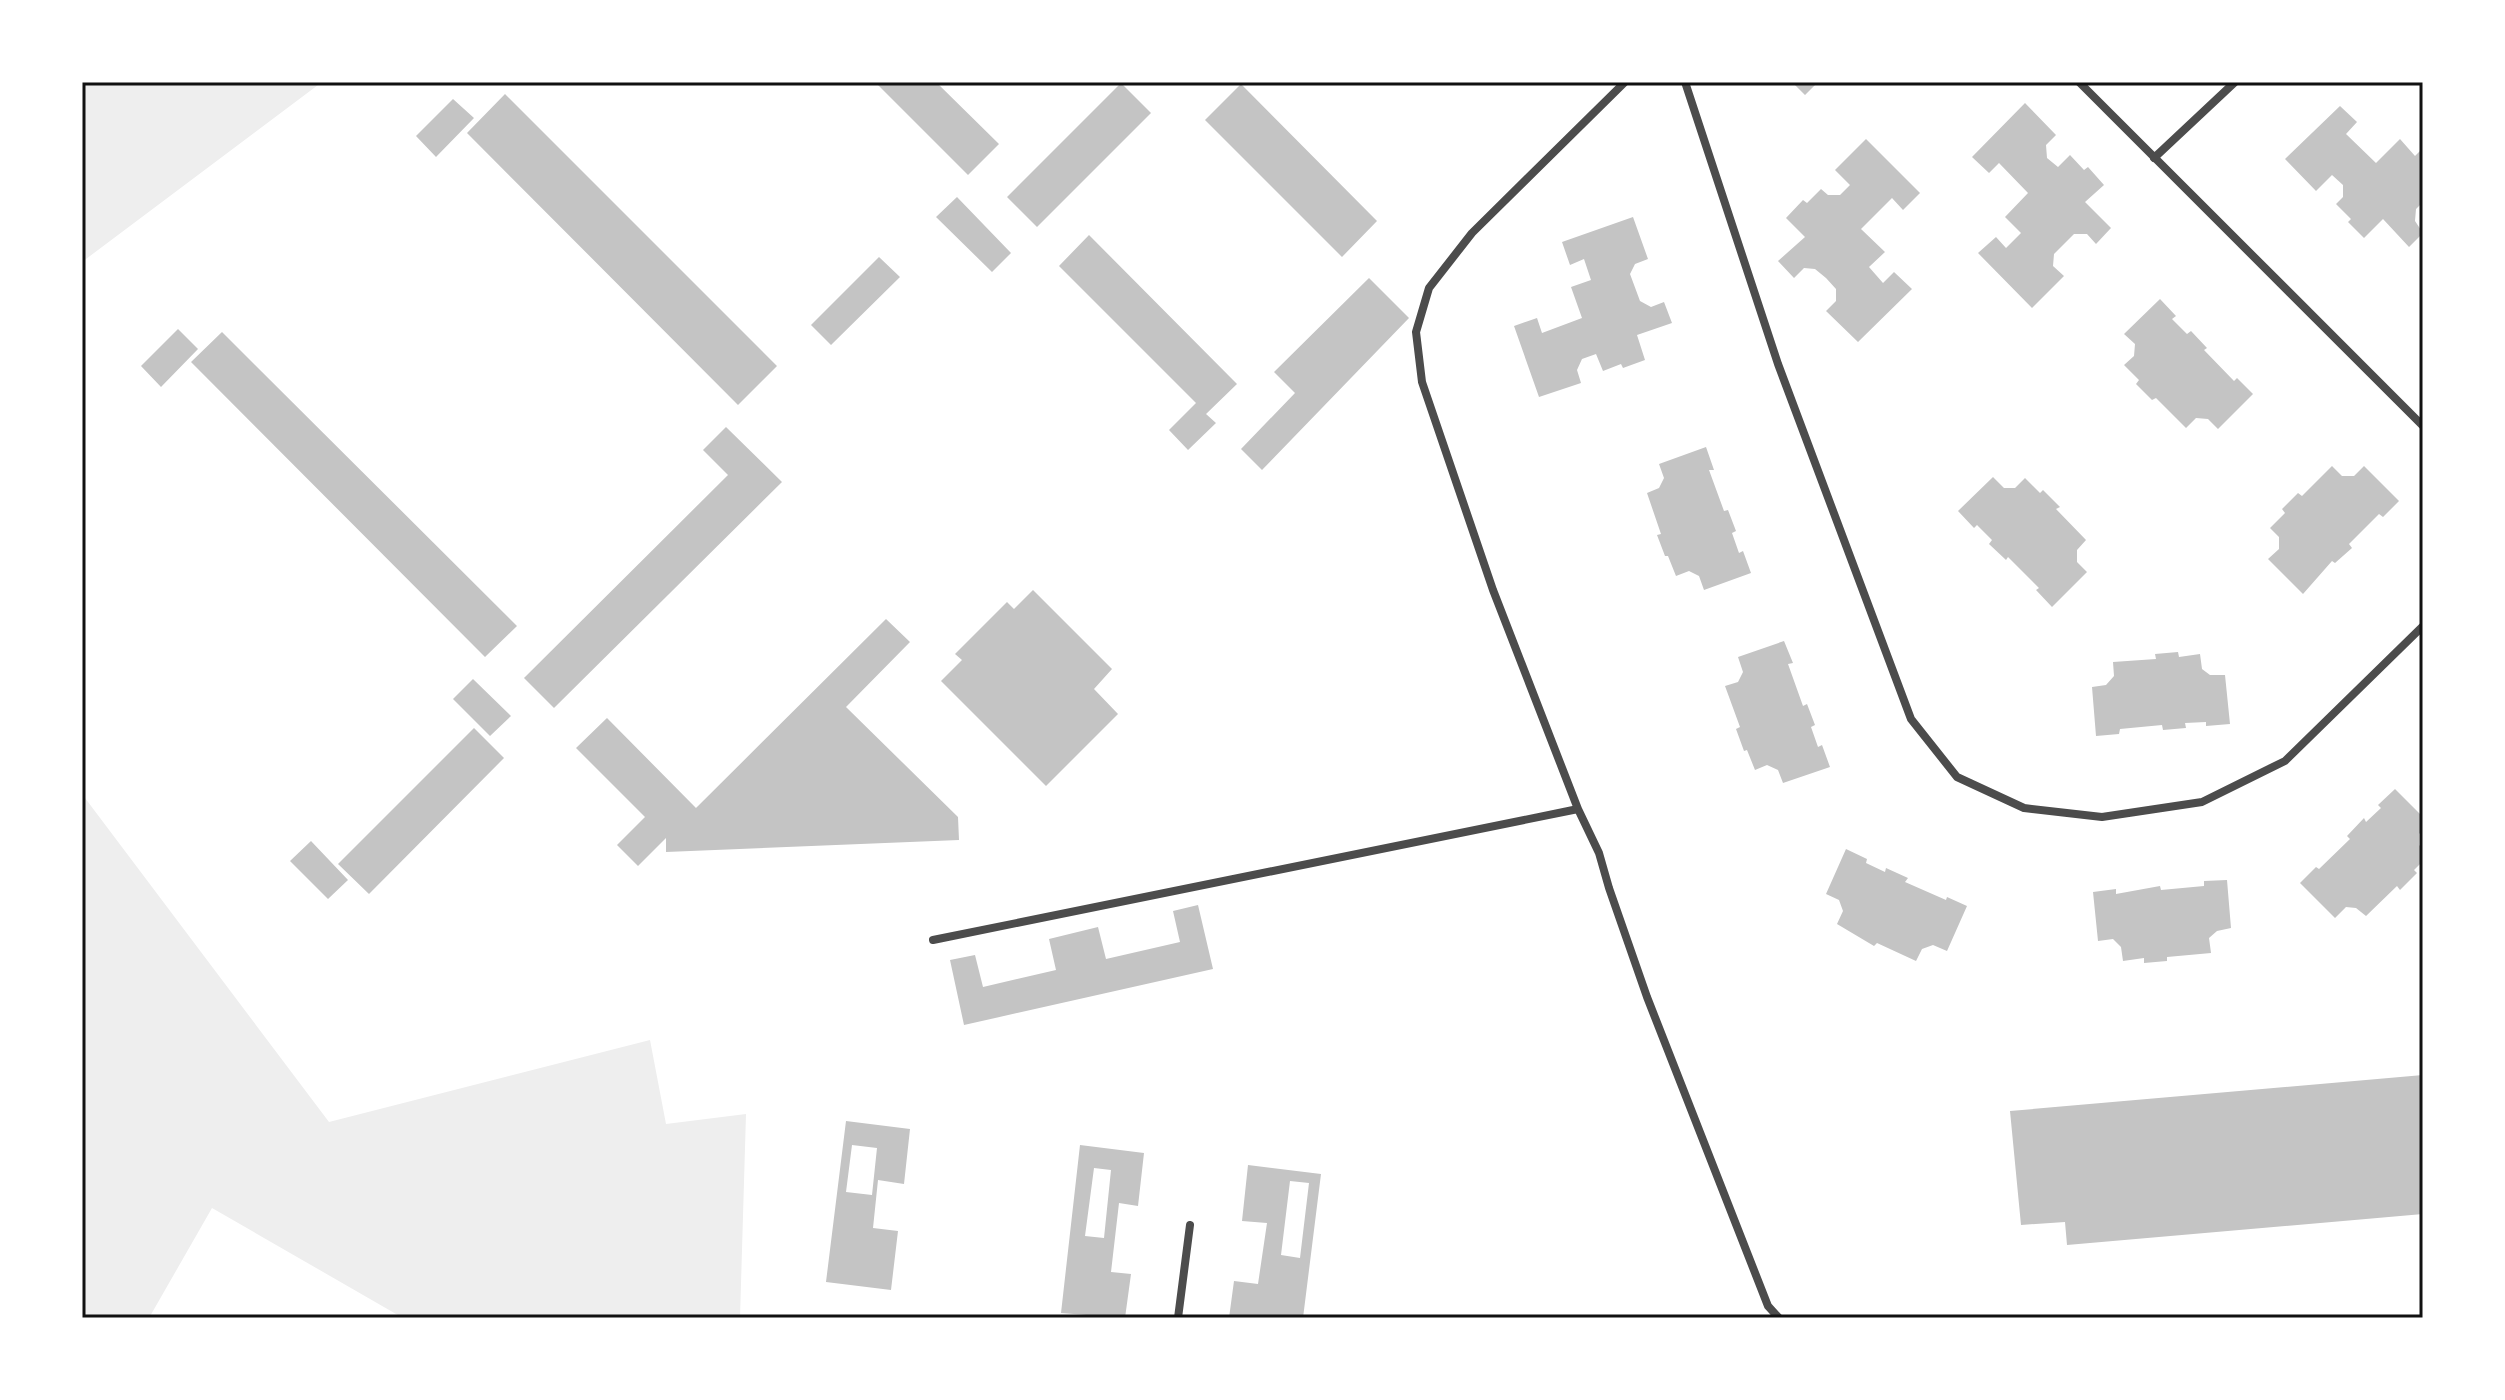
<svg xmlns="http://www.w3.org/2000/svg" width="2505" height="1400" viewBox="0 0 2505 1400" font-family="Ubuntu,sans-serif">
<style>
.green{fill:#eee}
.building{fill:#c4c4c4;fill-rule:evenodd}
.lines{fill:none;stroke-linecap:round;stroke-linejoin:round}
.minor{stroke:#4c4c4c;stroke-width:8}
.neatline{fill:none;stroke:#111;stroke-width:3}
</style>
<rect width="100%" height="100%" fill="#fff"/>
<path class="green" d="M 82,82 L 322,82 L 82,262 Z
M 82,794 L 329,1122 L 650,1040 L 666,1124 L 746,1114 L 740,1318 L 403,1318 L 212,1208 L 149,1318 L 82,1318 Z"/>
<path class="building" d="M 875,82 L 936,82 L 999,144 L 968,175 Z
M 1792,82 L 1818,82 L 1805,95 Z
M 1121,83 L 1151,113 L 1037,227 L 1007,197 Z
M 1241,84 L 1377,221 L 1342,257 L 1205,120 Z
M 505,94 L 777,366 L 738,405 L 467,133 Z
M 453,99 L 474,118 L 436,157 L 416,136 Z
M 2025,103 L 2056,135 L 2046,145 L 2047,158 L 2058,167 L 2070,155 L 2084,170 L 2088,167 L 2104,185 L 2085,202 L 2111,228 L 2096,244 L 2087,234 L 2074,234 L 2054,254 L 2053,266 L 2064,276 L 2032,308 L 1978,253 L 1996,237 L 2006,248 L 2021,233 L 2005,217 L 2028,193 L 1999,163 L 1989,173 L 1972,157 Z
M 2340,106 L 2357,122 L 2346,134 L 2376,163 L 2400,139 L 2415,156 L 2423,148 L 2423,202 L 2416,209 L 2415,221 L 2423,233 L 2409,247 L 2383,219 L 2364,238 L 2348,222 L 2351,219 L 2336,204 L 2343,197 L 2343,185 L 2332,175 L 2316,191 L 2285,159 Z
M 1866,139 L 1920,193 L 1903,210 L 1892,198 L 1861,229 L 1885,252 L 1869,267 L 1883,283 L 1894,272 L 1912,289 L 1858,342 L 1826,311 L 1836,301 L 1836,289 L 1826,278 L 1815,269 L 1804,268 L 1794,278 L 1778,261 L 1805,237 L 1786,218 L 1803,200 L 1807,203 L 1821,189 L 1828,195 L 1840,195 L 1850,185 L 1835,170 Z
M 957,197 L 1011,253 L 992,272 L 936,217 Z
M 1633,217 L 1648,259 L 1635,264 L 1630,274 L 1640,301 L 1651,307 L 1664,302 L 1672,323 L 1637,335 L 1645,360 L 1623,368 L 1621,364 L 1603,371 L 1596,354 L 1582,359 L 1577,370 L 1581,383 L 1539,397 L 1514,326 L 1537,318 L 1542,333 L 1582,318 L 1571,287 L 1591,280 L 1584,259 L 1570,265 L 1562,242 Z
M 1089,235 L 1237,384 L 1206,414 L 1216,423 L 1188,450 L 1169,430 L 1196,403 L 1059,266 Z
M 879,257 L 900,277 L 831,345 L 811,325 Z
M 1369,278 L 1409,318 L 1262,470 L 1241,449 L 1295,393 L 1274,372 Z
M 2160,299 L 2176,316 L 2172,319 L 2187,334 L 2191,331 L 2207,348 L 2204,350 L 2234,381 L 2237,378 L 2253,394 L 2218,429 L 2208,419 L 2196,418 L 2186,428 L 2156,398 L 2152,400 L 2136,384 L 2139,380 L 2124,365 L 2134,356 L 2135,344 L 2124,334 Z
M 178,329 L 198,349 L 161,387 L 141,366 Z
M 222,332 L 517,626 L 485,657 L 191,362 Z
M 726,427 L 782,482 L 554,708 L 524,678 L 728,475 L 703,450 Z
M 1706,447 L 1714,470 L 1709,470 L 1724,511 L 1728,510 L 1736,531 L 1732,533 L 1739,553 L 1743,551 L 1751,573 L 1704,590 L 1699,576 L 1689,571 L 1676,576 L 1668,556 L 1665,556 L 1657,535 L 1661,534 L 1647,493 L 1659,488 L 1664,478 L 1659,464 Z
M 2332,466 L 2342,476 L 2354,476 L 2364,466 L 2399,501 L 2383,517 L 2379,514 L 2349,544 L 2352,548 L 2335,563 L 2332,561 L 2303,594 L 2268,559 L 2279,549 L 2279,537 L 2270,528 L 2285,513 L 2282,509 L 2298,493 L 2302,496 Z
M 1993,477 L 2004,488 L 2015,488 L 2025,478 L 2040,493 L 2043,490 L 2060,507 L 2056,509 L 2086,540 L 2077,550 L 2077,562 L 2087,572 L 2052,607 L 2036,590 L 2039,588 L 2008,557 L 2006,560 L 1989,544 L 1992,540 L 1977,525 L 1974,528 L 1958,511 Z
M 1033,590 L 1112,669 L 1094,689 L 1118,714 L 1046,786 L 941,681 L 962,660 L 955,654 L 1007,602 L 1014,609 Z
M 886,619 L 910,642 L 846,707 L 958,817 L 959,840 L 666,852 L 666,838 L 638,866 L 617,845 L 645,817 L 576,748 L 607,718 L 696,808 Z
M 1784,641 L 1793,663 L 1788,664 L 1803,706 L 1807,704 L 1815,725 L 1811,727 L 1818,747 L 1822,745 L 1830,767 L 1783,783 L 1778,770 L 1767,765 L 1755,770 L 1747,750 L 1744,751 L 1736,729 L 1740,727 L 1725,686 L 1738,682 L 1743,672 L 1738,657 Z
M 2178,652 L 2179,657 L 2200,654 L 2202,669 L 2210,675 L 2225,675 L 2230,724 L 2206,726 L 2206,722 L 2185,723 L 2186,728 L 2163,730 L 2162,725 L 2120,729 L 2119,734 L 2096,736 L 2092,687 L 2106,685 L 2114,676 L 2113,662 L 2156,659 L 2155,654 Z
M 473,679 L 511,716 L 490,736 L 453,699 Z
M 474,728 L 504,758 L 369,894 L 338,864 Z
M 2395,789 L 2423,817 L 2423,830 L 2419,834 L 2419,845 L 2423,849 L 2423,861 L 2414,870 L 2417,873 L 2400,890 L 2397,886 L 2366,916 L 2356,908 L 2346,907 L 2335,918 L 2300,883 L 2316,867 L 2319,869 L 2350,839 L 2347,836 L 2364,818 L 2366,822 L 2381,808 L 2378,805 Z
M 311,841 L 348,880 L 328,899 L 290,861 Z
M 1846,849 L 1867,859 L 1866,863 L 1885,872 L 1886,868 L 1908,878 L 1905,882 L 1946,900 L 1947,897 L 1967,906 L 1947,951 L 1933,945 L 1922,949 L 1916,961 L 1877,943 L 1874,946 L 1837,924 L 1843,911 L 1839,900 L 1826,894 Z
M 2227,880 L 2231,928 L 2217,931 L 2209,938 L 2211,953 L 2167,957 L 2167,961 L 2144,963 L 2144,958 L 2123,961 L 2121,947 L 2113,939 L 2098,941 L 2093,892 L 2116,889 L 2116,894 L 2160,886 L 2161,890 L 2204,886 L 2204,881 Z
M 1198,905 L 1213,969 L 964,1025 L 950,960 L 975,955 L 983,987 L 1056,970 L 1049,939 L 1098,927 L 1106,959 L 1180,942 L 1173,911 Z
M 2423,1075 L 2423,1214 L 2067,1245 L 2065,1222 L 2021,1225 L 2010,1111 Z
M 846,1121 L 910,1129 L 904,1184 L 878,1180 L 873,1228 L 898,1231 L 891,1290 L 826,1282 ZM 852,1145 L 877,1148 L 872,1195 L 846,1192 Z
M 1080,1145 L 1144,1153 L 1138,1206 L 1119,1203 L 1111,1272 L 1131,1274 L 1125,1318 L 1061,1313 ZM 1094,1168 L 1111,1170 L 1104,1238 L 1085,1236 Z
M 1248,1165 L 1321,1174 L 1303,1318 L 1229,1318 L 1234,1281 L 1258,1284 L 1267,1223 L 1242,1221 ZM 1290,1181 L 1309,1183 L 1300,1258 L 1281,1255 Z"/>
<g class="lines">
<path class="minor" d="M 1625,82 L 1472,233 L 1429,288 L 1416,332 L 1422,382 L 1493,590 L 1578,809 L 1599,853 L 1609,888 L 1647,997 L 1768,1306 L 1779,1318
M 1685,82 L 1778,364 L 1911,719 L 1957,777 L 2024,808 L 2102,817 L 2202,802 L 2285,761 L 2423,626
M 2079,82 L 2423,426
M 2154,158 L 2235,82
M 933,940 L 1578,809
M 1178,1318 L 1190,1225"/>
</g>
<rect width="2505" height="1400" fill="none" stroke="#ffffff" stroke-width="168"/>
<rect x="84" y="84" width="2337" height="1232" class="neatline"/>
</svg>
